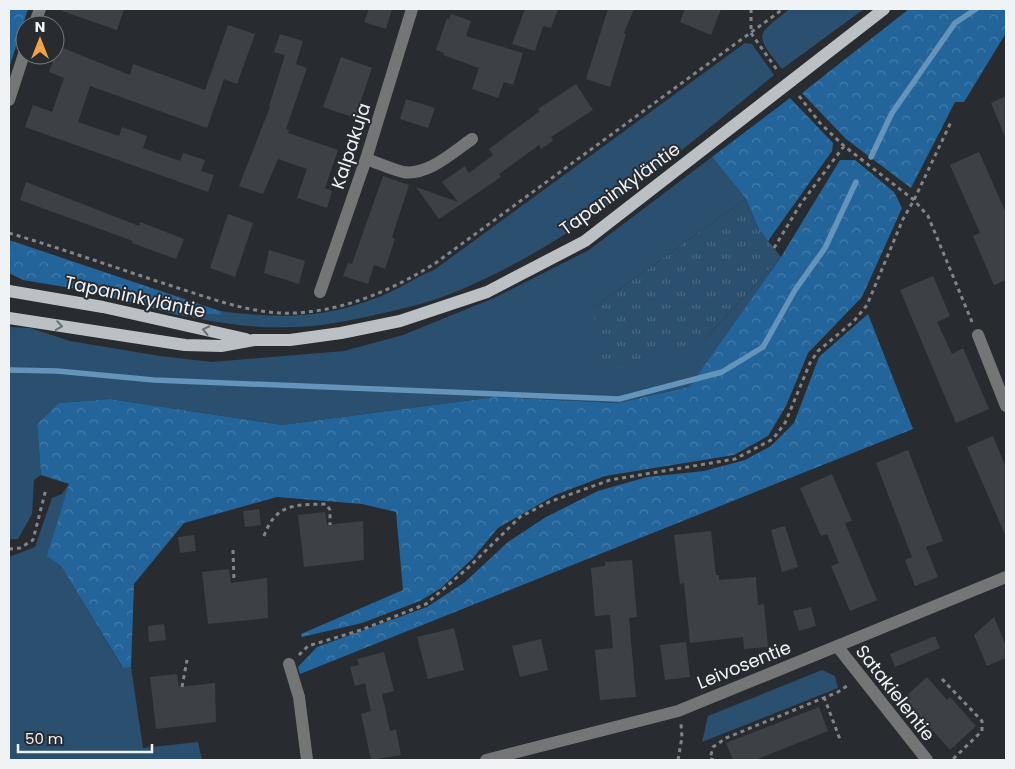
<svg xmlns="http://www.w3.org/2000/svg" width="1015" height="769" viewBox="0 0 1015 769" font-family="Poppins,sans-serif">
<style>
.grass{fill:#2b4f6e}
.forest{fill:url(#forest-crowns)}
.park{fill:url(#park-tufts)}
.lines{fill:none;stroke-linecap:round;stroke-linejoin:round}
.stream{stroke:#6594ba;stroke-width:5.5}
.building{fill:#3d4145}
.path{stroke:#818588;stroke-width:3;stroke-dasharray:4 4;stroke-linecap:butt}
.minor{stroke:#737577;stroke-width:12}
.major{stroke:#bbc0c4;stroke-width:12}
.oneway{stroke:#6a6f73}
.labels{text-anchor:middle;stroke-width:4;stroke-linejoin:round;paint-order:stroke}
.street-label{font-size:18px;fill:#f0f3f6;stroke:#282c30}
</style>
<defs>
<pattern id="forest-crowns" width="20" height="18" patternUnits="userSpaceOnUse" patternTransform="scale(1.25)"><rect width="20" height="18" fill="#23659b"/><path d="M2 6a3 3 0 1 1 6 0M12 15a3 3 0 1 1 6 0" fill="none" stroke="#437caa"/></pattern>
<pattern id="park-tufts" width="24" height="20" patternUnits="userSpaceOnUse" patternTransform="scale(1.25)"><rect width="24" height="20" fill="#2b4f6e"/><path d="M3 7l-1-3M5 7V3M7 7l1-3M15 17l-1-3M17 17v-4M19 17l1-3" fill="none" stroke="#4a6983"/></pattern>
</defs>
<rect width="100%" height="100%" fill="#282c30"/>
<path class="grass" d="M 790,9 L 864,9 L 782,69 C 754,33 755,36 790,9 Z
M 745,43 L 752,44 L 774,75 C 680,152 573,243 460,290 C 431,303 397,310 366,317 C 341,322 316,327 291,327 C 253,329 215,322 178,315 L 186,313 L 222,315 L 220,311 C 284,319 326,319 386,294 C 403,287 417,276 434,270 Z
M 712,157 L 746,199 L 593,308 L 703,341 L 781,257 L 689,387 L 618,403 L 495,397 L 282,425 L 110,399 L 59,403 L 37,424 L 41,475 L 34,480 L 32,514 L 18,539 L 9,539 L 9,327 L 30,328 L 70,341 L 160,356 L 212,362 L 344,351 L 403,335 L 494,298 L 589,250 Z
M 69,484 L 48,556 L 61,566 L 122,667 L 131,667 L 143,748 L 198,742 L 202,760 L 9,760 L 9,557 L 35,547 L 52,498 L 62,494 Z
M 822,670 L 835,676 L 838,688 L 702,742 L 708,716 Z"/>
<path class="forest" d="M 9,9 L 28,9 L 9,68 Z
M 909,9 L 1006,9 L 1006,33 L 964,102 L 955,102 L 911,188 L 846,139 L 802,93 Z
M 790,98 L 833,143 L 832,151 L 768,241 L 758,228 L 746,199 L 712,157 Z
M 840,160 L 855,160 L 894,192 L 902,208 L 862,297 L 808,353 L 786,406 L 768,436 L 734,455 L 605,476 L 555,495 L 498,528 L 472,559 L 441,588 L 420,601 L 362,623 L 302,637 L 301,634 L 403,590 L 396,512 L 362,504 L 277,497 L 184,523 L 134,584 L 131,667 L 123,668 L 61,566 L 47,556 L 69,484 L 41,475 L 37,424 L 59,403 L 110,399 L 282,425 L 495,397 L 618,403 L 689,387 L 781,257 Z
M 9,240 L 220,311 L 222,315 L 186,313 L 178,315 L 83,290 L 23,280 L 9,273 Z
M 868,314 L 913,429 L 300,674 L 298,667 L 317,647 L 427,607 L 465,582 L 508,542 L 546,517 L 598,491 L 647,477 L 704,471 L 745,460 L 771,446 L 794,423 L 819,357 Z"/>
<path class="park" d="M 746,199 L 758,228 L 781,257 L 703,341 L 602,373 L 593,308 Z"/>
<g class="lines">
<path class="stream" d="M 871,157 L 892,113 L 955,23 L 976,9
M 9,370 L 57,371 L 154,380 L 619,399 L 722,372 L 763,347 L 795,290 L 825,248 L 856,182"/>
</g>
<path class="building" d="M 62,9 L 124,9 L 117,30 L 62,11 Z
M 369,9 L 392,9 L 386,29 L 364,22 Z
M 525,9 L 558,9 L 551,28 L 543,26 L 535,51 L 512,44 Z
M 608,9 L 634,9 L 624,33 L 626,34 L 610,87 L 586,79 Z
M 685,9 L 721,9 L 711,35 L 680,22 Z
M 451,14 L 471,21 L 466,36 L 523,53 L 513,85 L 504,82 L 498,98 L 472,89 L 479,68 L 443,55 L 444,53 L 436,50 L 447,18 L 449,19 Z
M 228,25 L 255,34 L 237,84 L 224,79 L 207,128 L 90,86 L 78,122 L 119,136 L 122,127 L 147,136 L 143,148 L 180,161 L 183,153 L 205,160 L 201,171 L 214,175 L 208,192 L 25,127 L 33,105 L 52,112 L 64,78 L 49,72 L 58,46 L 130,75 L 133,64 L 205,90 Z
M 280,34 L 303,41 L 296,64 L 307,68 L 286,129 L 289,130 L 288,133 L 338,150 L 325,188 L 332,191 L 327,208 L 297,198 L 307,169 L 278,159 L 263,194 L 239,186 L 270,107 L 269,106 L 285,55 L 274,52 Z
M 341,57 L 372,68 L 355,118 L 323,107 Z
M 576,84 L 593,110 L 551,137 L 553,141 L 541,149 L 539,145 L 499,174 L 501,177 L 439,219 L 416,187 L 458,202 L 442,182 L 465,166 L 469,173 L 493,155 L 489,149 L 540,111 L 538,109 Z
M 1006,96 L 1006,139 L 991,103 Z
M 406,99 L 435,108 L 428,128 L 400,119 Z
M 979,152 L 1006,213 L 1006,280 L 994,285 L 973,236 L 980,233 L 950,165 Z
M 383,176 L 409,185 L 392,237 L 395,239 L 385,269 L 374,265 L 368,284 L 343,276 L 348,263 L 352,264 Z
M 26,182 L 139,226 L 140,222 L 184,239 L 176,259 L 132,243 L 133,241 L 20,200 Z
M 228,214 L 253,223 L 235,277 L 210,268 Z
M 269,250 L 305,261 L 299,284 L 264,273 Z
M 933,276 L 950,316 L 937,322 L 952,354 L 963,348 L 989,409 L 956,423 L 900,290 Z
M 993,436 L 1006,468 L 1006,537 L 967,447 Z
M 908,450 L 943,541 L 926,547 L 938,577 L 915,586 L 905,560 L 912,557 L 876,463 Z
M 832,474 L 852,521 L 845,523 L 877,600 L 850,611 L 831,566 L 839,563 L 827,534 L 821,536 L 800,488 Z
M 259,509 L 261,525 L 245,527 L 243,511 Z
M 325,512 L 327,525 L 363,521 L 364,560 L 304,567 L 298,515 Z
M 785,526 L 798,567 L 782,572 L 771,530 Z
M 711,531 L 716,575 L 719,575 L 719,580 L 756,577 L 758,605 L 764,604 L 768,647 L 744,649 L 743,637 L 690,643 L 684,583 L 680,584 L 674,535 Z
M 194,535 L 196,551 L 180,553 L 178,537 Z
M 632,560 L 637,617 L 629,618 L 636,697 L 600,700 L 595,650 L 613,648 L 610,615 L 595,616 L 591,568 L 605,566 L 605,562 Z
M 229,569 L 231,583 L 267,578 L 268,618 L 208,624 L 202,572 Z
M 811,607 L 816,626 L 799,631 L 793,611 Z
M 994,617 L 1006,646 L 1006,658 L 987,666 L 974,635 Z
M 164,624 L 166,640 L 149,642 L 148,626 Z
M 454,628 L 464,670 L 428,679 L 417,637 Z
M 935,636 L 940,648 L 895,667 L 890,654 Z
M 541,639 L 548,670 L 520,677 L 512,646 Z
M 686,642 L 690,677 L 665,680 L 660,645 Z
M 384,652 L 394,691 L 382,694 L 390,731 L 396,730 L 401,755 L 371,760 L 361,714 L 371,711 L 365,683 L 355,686 L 350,667 L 359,665 L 357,659 Z
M 177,674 L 179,687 L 215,683 L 216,722 L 156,729 L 150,677 Z
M 927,677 L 947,700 L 950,697 L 976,726 L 950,750 L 904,698 Z
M 819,707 L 828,731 L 755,760 L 733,760 L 726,743 Z"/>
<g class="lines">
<path class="path" d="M 751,9 L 751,33 L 777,70
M 799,96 L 820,123 L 844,146 L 914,200 L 928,216 L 972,322
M 9,233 C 66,250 122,270 178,288 C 216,300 255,315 296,313 C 347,310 395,289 437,262 L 783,9
M 774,248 L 800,205 L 844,146
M 264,536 C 276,503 295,505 326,504 L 330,510 L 330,525
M 9,549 L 20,548 L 33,540 L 46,489
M 233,550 L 234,582
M 299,655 L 308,646 L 361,630 L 426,604 L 469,567 L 520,517 L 549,502 L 610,480 L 735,459 L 773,439 L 785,423 L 810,363 L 818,351 L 854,321 L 867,305 L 903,219 L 914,200 L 951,122
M 942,679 L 982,721 L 982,731 L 952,760
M 182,687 L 187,660
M 824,697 L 841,742
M 678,760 L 682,737 L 681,724
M 714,760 L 710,759 L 713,747 L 726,738 L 838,692 L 848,685"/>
<path class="minor" d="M 34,25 L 40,9
M 9,100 L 25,51
M 366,159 C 378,163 391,169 403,172 C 428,176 453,152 472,139
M 320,292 L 366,159 L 412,9
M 978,335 L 1006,406
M 837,646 L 927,760
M 289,664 L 299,697 L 307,760
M 486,760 L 678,711 L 1006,577"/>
<path class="major" d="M 9,291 L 103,307 L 246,339
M 9,318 L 185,345 L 221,346 L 254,340 L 290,340 L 341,333 L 400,321 L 487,292 L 585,241 L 884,9"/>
</g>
<defs><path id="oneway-chevron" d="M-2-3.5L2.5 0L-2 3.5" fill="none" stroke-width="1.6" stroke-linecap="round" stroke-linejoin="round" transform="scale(1.25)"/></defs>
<g class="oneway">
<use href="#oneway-chevron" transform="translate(59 326) rotate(9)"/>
<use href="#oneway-chevron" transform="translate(206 330) rotate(-168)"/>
</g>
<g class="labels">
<g class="street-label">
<text transform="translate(351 146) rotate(-72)" y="6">Kalpakuja</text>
<text transform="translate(620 189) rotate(-36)" y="6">Tapaninkyläntie</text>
<text transform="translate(135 297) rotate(12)" y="6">Tapaninkyläntie</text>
<text transform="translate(744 665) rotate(-22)" y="6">Leivosentie</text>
<text transform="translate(895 693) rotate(52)" y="6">Satakielentie</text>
</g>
</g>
<rect width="1015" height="769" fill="none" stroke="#f0f3f6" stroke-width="20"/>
<g transform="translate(40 40)"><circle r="24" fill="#282c30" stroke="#787c7f"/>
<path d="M0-4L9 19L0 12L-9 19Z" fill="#f4a344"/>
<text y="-8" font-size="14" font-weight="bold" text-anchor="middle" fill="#f0f3f6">N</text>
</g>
<path d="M18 744v8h134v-8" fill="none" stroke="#f0f3f6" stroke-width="2.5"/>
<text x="25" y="744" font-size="15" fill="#f0f3f6" stroke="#282c30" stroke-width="4" paint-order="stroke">50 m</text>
</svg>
